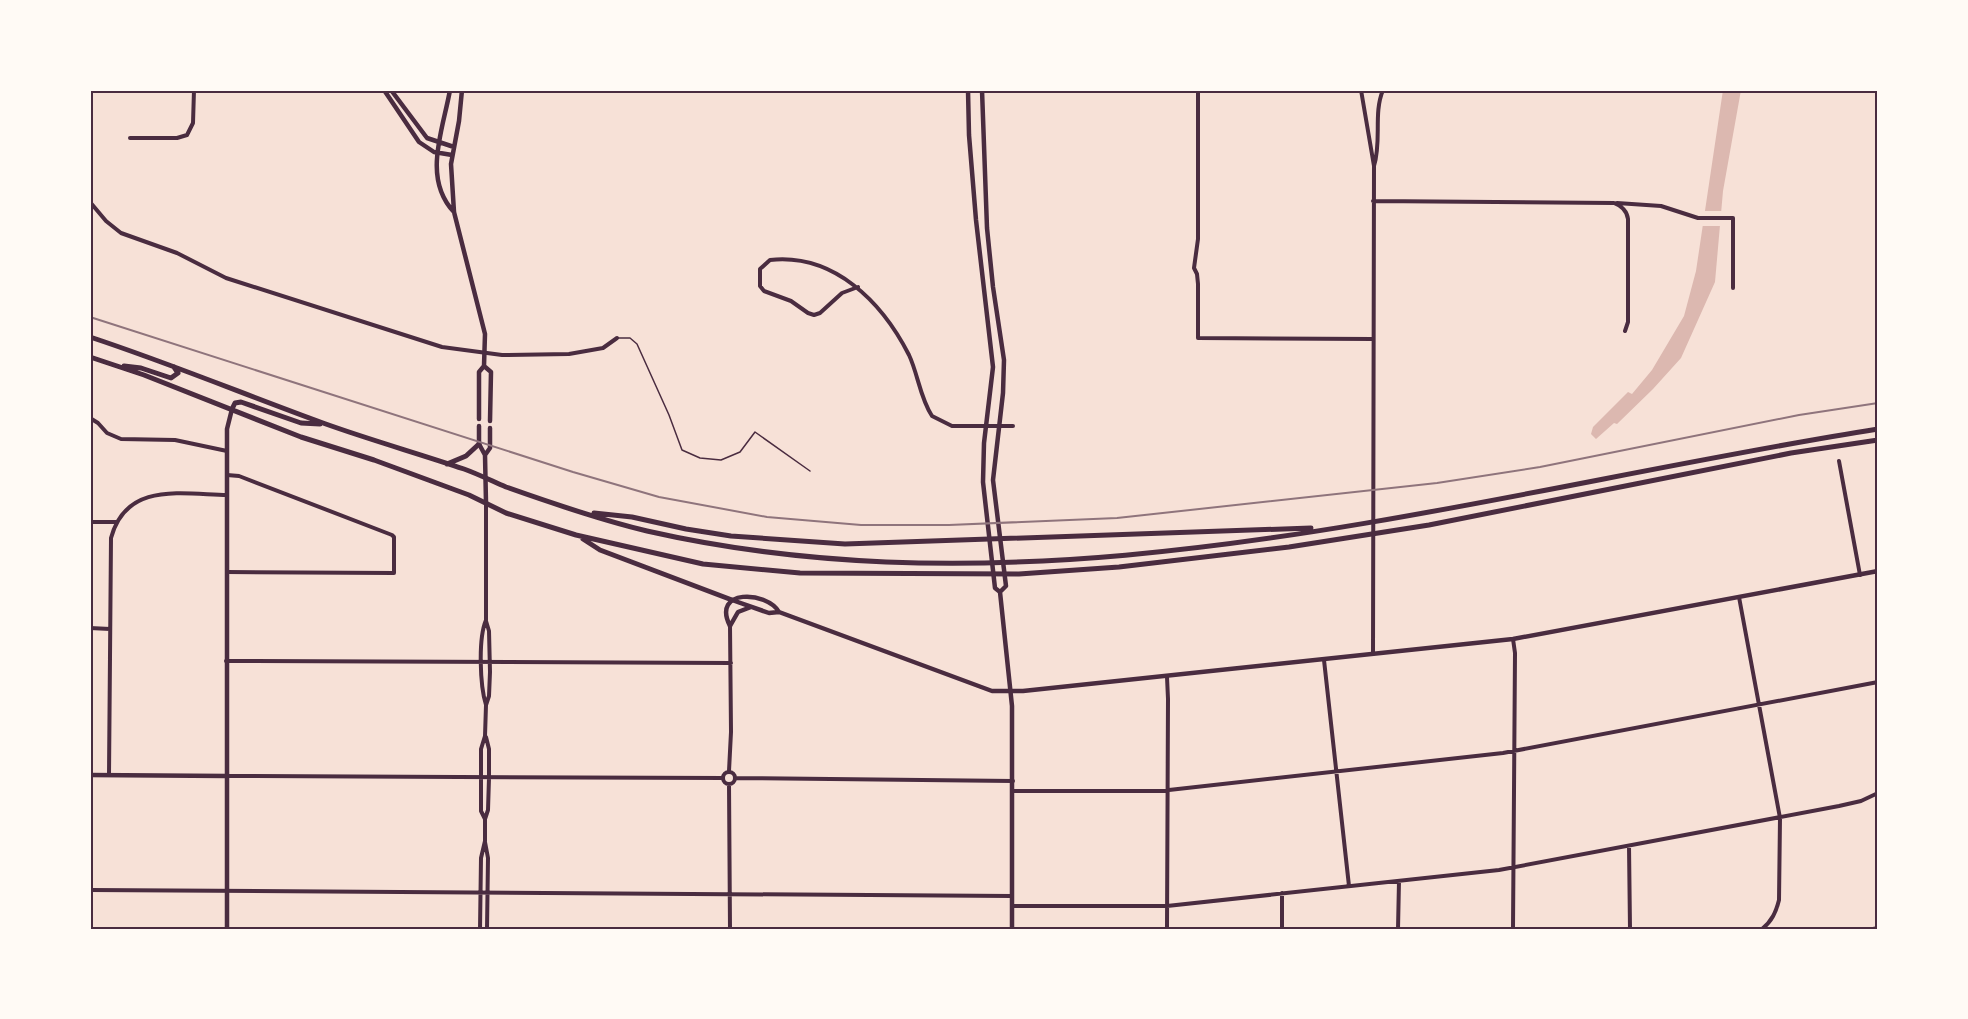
<svg xmlns="http://www.w3.org/2000/svg" width="1968" height="1019" viewBox="0 0 1968 1019" font-family="'Roboto Condensed',sans-serif">
<style>
.water{fill:#dcb8b0}
.pier{fill:#f7e1d7}
.lines{fill:none;stroke-linecap:round;stroke-linejoin:round}
.service{stroke:#4a2c40;stroke-width:1.5}
.minor{stroke:#4a2c40;stroke-width:4}
.tertiary{stroke:#4a2c40;stroke-width:4.5}
.primary{stroke:#4a2c40;stroke-width:5}
.rail{stroke:#8f747c;stroke-width:2}
.neatline{fill:none;stroke:#4a2c40;stroke-width:2}
</style>
<rect width="100%" height="100%" fill="#f7e1d7"/>
<path class="water" d="M 1723,90 L 1741,90 L 1723,191 L 1715,282 L 1681,358 L 1653,389 L 1617,424 L 1614,423 L 1596,439 L 1591,434 L 1593,427 L 1628,392 L 1632,394 L 1652,370 L 1684,316 L 1696,271 Z"/>
<path class="pier" d="M 1703,211 L 1724,211 L 1724,226 L 1701,226 Z"/>
<g class="lines">
<path class="service" d="M 617,338 L 630,338 L 637,344 L 669,415 L 682,450 L 700,458 L 721,460 L 740,452 L 755,432 L 810,471"/>
<path class="minor" d="M 1198,90 L 1198,239 L 1194,268 L 1197,274 L 1198,284 L 1198,338 L 1373,339
M 1361,90 L 1374,166 L 1373,654
M 130,138 L 177,138 L 187,135 L 193,123 L 194,90
M 1374,166 C 1382,141 1373,114 1383,90
M 1373,201 L 1614,203 C 1622,206 1627,211 1628,219 L 1628,322 L 1625,331
M 90,202 L 106,221 L 121,233 L 177,253 L 226,278 L 442,347 L 502,355 L 569,354 L 603,348 L 617,338
M 1617,203 L 1661,206 L 1698,218 L 1733,218 L 1733,288
M 858,287 L 842,293 L 820,313 L 814,315 L 808,313 L 791,301 L 764,291 L 760,286 L 760,269 L 770,260 C 834,253 882,302 909,355 C 918,374 920,398 932,416 L 952,426 L 1013,426
M 90,418 L 98,423 L 107,433 L 121,439 L 175,440 L 227,451
M 1839,461 L 1860,575
M 227,475 L 239,476 L 392,535 L 394,537 L 394,573 L 227,572
M 486,503 L 486,620 C 478,639 480,686 486,705
M 90,522 L 116,522
M 1739,597 L 1780,818 L 1779,900 C 1776,912 1772,921 1762,929
M 90,628 L 110,629
M 1513,639 L 1515,653 L 1513,929
M 1324,660 L 1349,886
M 226,661 L 731,663
M 1167,677 L 1168,699 L 1167,929
M 729,771 L 731,732 L 730,626
M723 778a6 6 0 1 1 12 0a6 6 0 1 1-12 0Z
M 109,775 L 111,538 C 126,482 180,494 227,495
M 227,776 L 723,778
M 735,778 L 1013,781
M 729,784 L 730,929
M 1012,791 L 1160,791 L 1503,753 L 1878,682
M 485,819 L 481,811 L 481,749 L 485,736 L 486,705 L 489,696 L 490,672 L 489,631 L 486,621
M 485,842 L 488,858 L 487,929
M 1629,846 L 1630,929
M 90,890 L 1012,896
M 1012,906 L 1167,906 L 1499,870 L 1839,806 L 1861,801 L 1878,793
M 480,929 L 481,858 L 485,841 L 485,819 L 488,810 L 489,778 L 489,749 L 486,737
M 1282,929 L 1282,893
M 1398,929 L 1399,881
M 1873,929 L 1878,928"/>
<path class="tertiary" d="M 384,90 L 419,142 L 434,152 L 452,155
M 391,90 L 427,138 L 454,147
M 450,90 C 443,130 422,178 454,212
M 462,90 L 459,121 L 451,164 L 454,212 L 485,334 L 484,366 L 479,372 L 479,419
M 968,90 L 969,135 L 976,220 L 993,367 L 984,443 L 983,482 L 995,588 L 1000,592 L 1012,706 L 1012,929
M 982,90 L 987,228 L 993,287 L 1004,360 L 1003,393 L 993,480 L 1006,586 L 1000,592
M 484,366 L 491,372 L 490,421
M 479,426 L 479,444 L 485,455 L 486,503
M 485,455 L 490,448 L 490,428
M 732,600 L 769,613 L 779,612 L 992,691 L 1023,691 L 1513,639 L 1878,571
M 730,626 C 711,588 767,591 779,612
M 730,626 L 738,612 L 751,607
M 90,775 L 227,776
M 227,929 L 227,429 L 232,409"/>
<path class="primary" d="M 90,337 C 169,363 246,395 323,423 C 370,440 417,453 464,469 C 478,474 492,481 506,487 C 551,503 601,520 647,531 C 1058,624 1473,493 1878,429
M 90,357 L 144,375 L 301,437 L 374,460 L 469,495 L 506,513 L 576,535 L 703,564 L 800,573 L 1019,574 L 1119,567 L 1289,547 L 1429,525 L 1791,453 L 1878,440
M 124,366 L 141,368 L 171,378 L 178,373 L 174,367
M 232,409 L 235,403 L 241,402 L 301,423 L 320,424
M 447,464 L 466,456 L 479,444
M 594,513 L 632,517 L 686,529 L 731,536 L 845,544 L 1311,528
M 583,539 L 600,550 L 732,600"/>
<path class="rail" d="M 90,317 L 573,472 L 659,497 L 767,517 L 861,525 L 949,525 L 1117,518 L 1437,483 L 1540,467 L 1799,415 L 1878,403"/>
</g>
<rect width="1968" height="1019" fill="none" stroke="#fffaf5" stroke-width="183"/>
<rect x="92" y="92" width="1784" height="836" class="neatline"/>
</svg>
